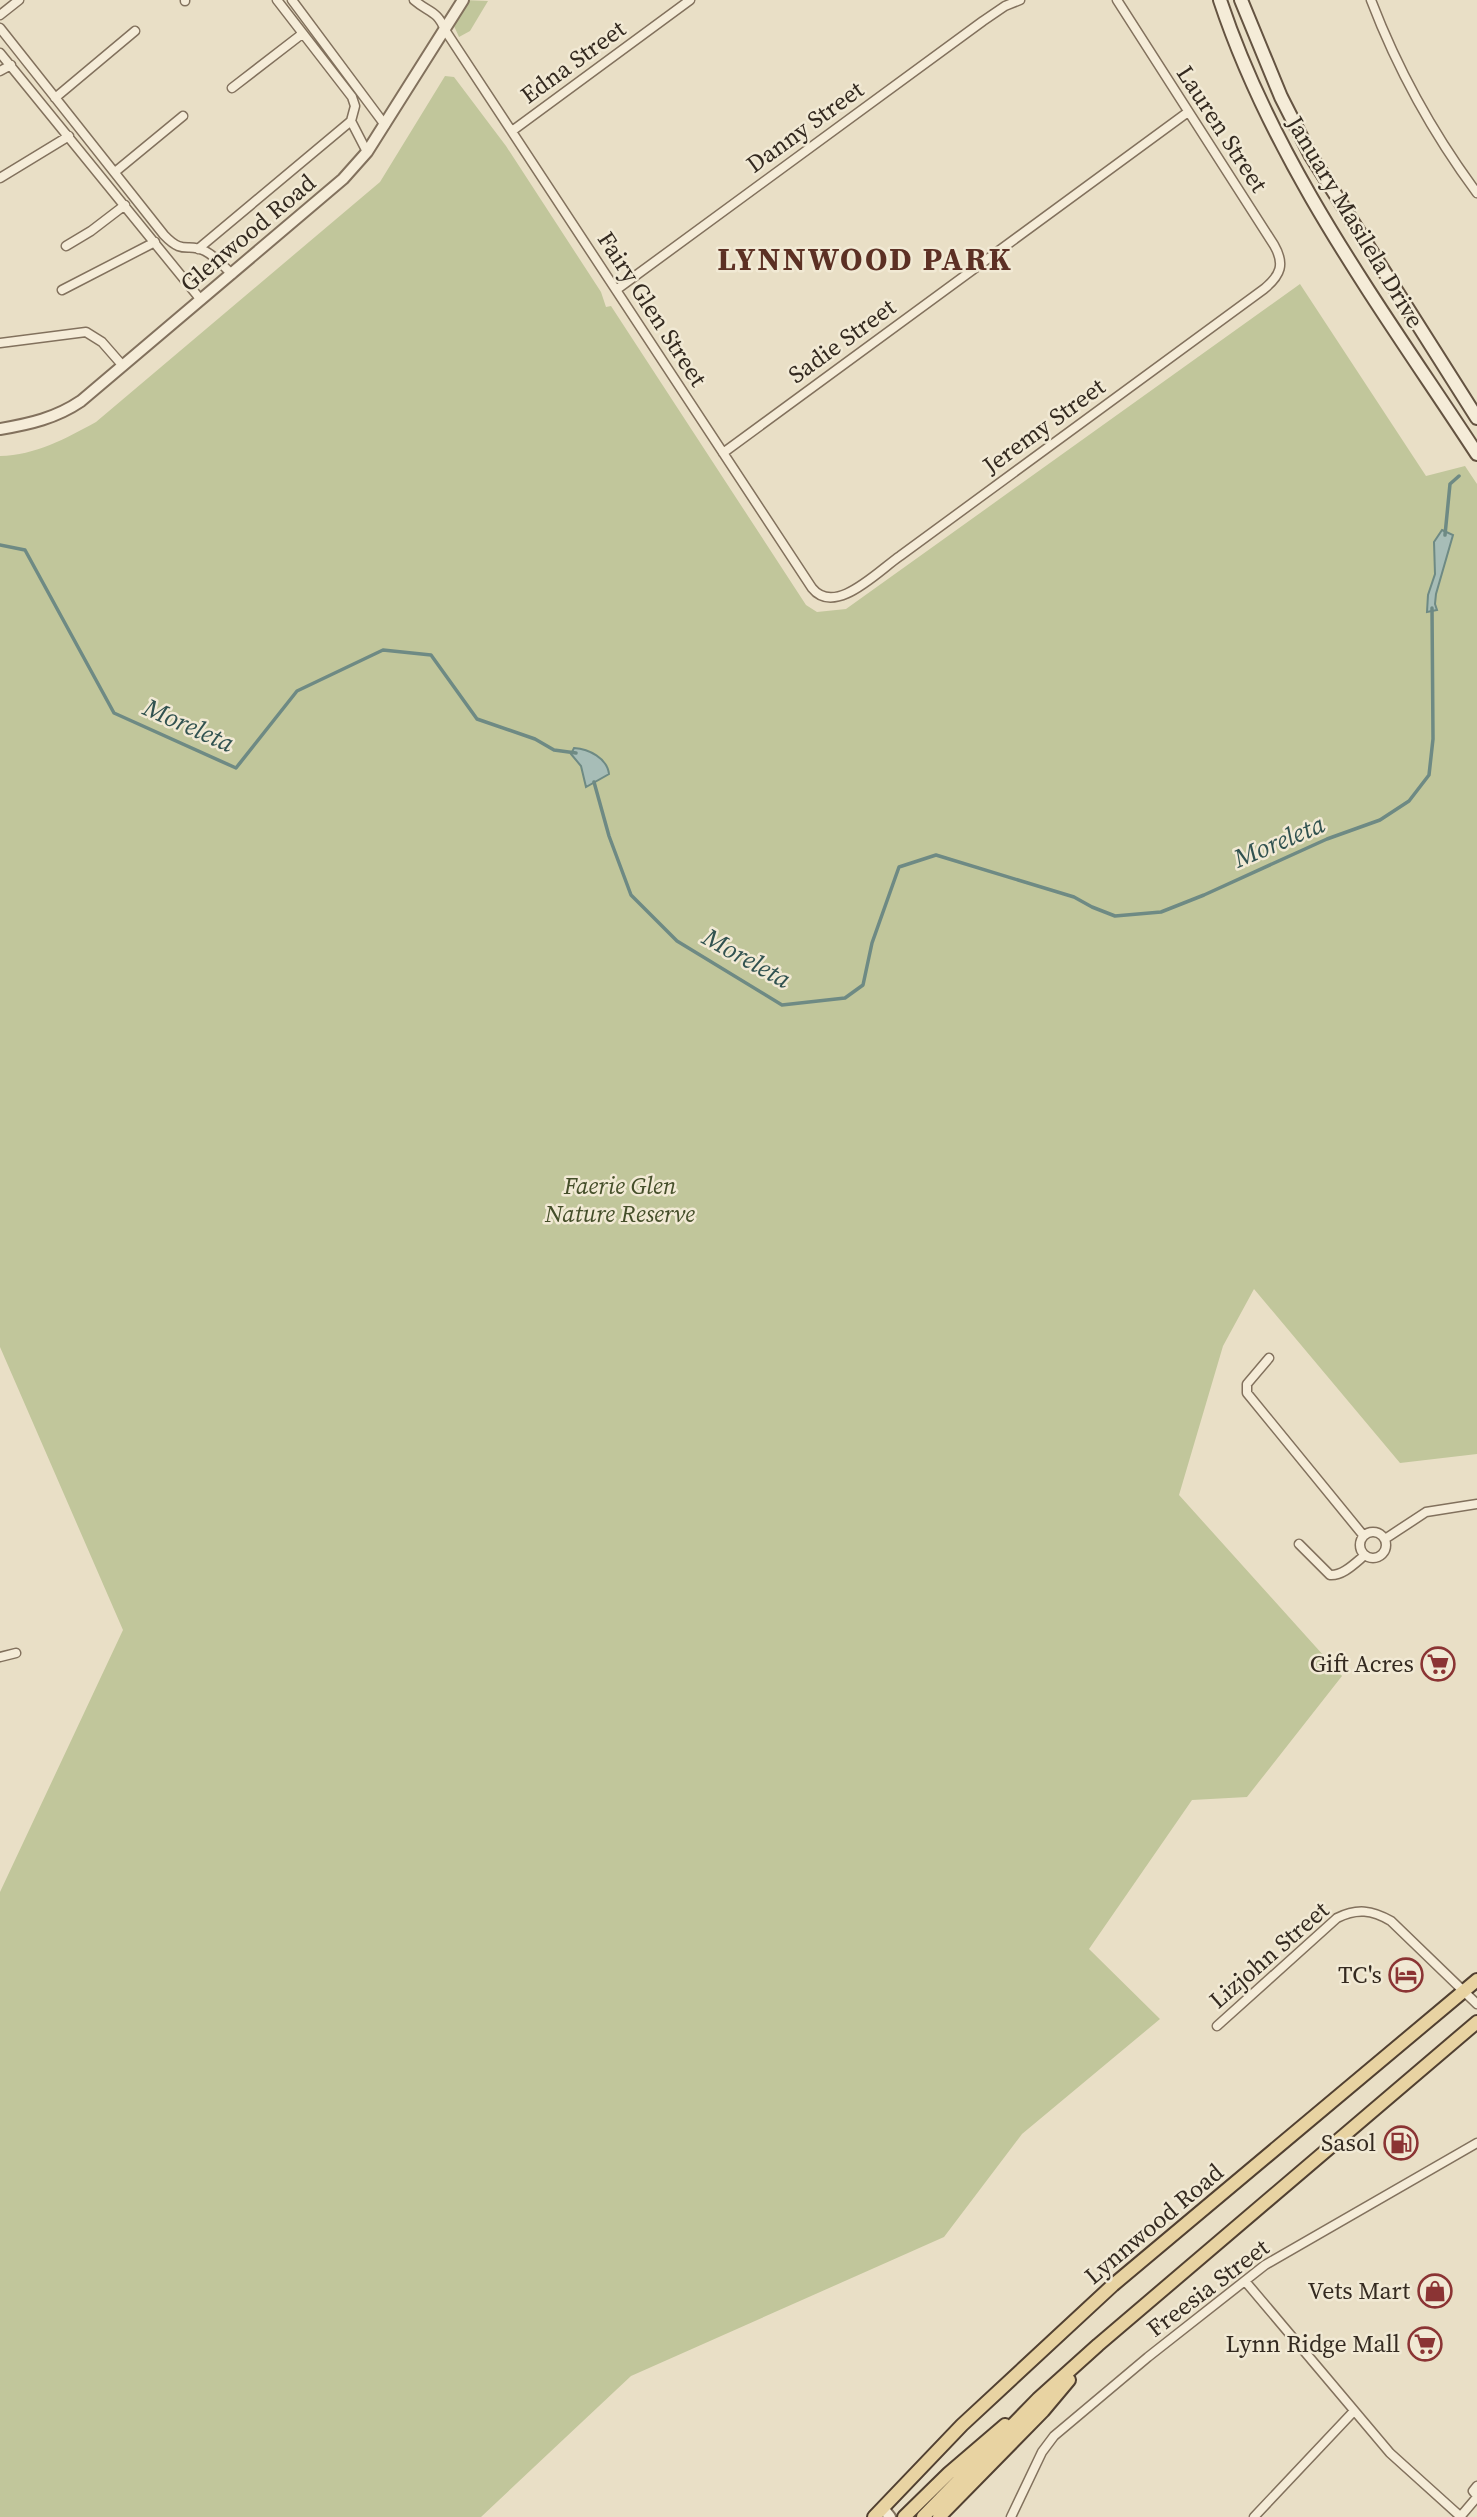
<svg xmlns="http://www.w3.org/2000/svg" width="1477" height="2517" viewBox="0 0 1477 2517" font-family="'Source Serif 4',serif">
<style>
.green{fill:#c1c69b}
.water{fill:#a7bdb7;stroke:#6e8a84;stroke-width:2}
.lines{fill:none;stroke-linecap:round;stroke-linejoin:round}
.stream{stroke:#6e8a84;stroke-width:3.5}
.minor-casing{stroke:#82715d;stroke-width:11}
.tertiary-casing{stroke:#82715d;stroke-width:14}
.secondary-casing{stroke:#645341;stroke-width:16}
.primary-casing{stroke:#514031;stroke-width:16}
.minor{stroke:#f5ecd8;stroke-width:8}
.tertiary{stroke:#f5ecd8;stroke-width:10}
.secondary{stroke:#f5ecd8;stroke-width:12}
.primary{stroke:#e8d3a2;stroke-width:12}
.labels{text-anchor:middle;stroke-width:5;stroke-linejoin:round;paint-order:stroke}
.street-label{font-size:24px;fill:#342a20;stroke:#f1e9d4}
.park-label{font-size:24px;font-style:italic;fill:#444e29;stroke:#f1e9d4}
.poi-label{font-size:24px;fill:#342a20;stroke:#f1e9d4;text-anchor:end}
.water-label{font-size:26px;font-style:italic;fill:#315250;stroke:#f1e9d4}
.district-label{font-size:32px;font-weight:bold;letter-spacing:2px;fill:#5c3024;stroke:#f1e9d4}
</style>
<rect width="100%" height="100%" fill="#e9dfc6"/>
<path class="green" d="M 462,0 L 488,1 L 470,31 L 459,37 L 454,26 L 449,21 Z
M 445,76 L 454,77 L 506,146 L 601,292 L 606,307 L 611,306 L 806,605 L 817,612 L 846,609 L 1300,284 L 1426,476 L 1465,466 L 1477,484 L 1477,1454 L 1400,1463 L 1254,1289 L 1223,1346 L 1179,1495 L 1342,1676 L 1247,1797 L 1192,1800 L 1089,1949 L 1160,2019 L 1022,2134 L 944,2237 L 631,2376 L 481,2517 L 0,2517 L 0,1892 L 123,1630 L 0,1347 L 0,456 C 36,455 65,439 96,422 L 380,182 Z"/>
<path class="water" d="M 1442,530 L 1453,535 L 1436,594 L 1435,604 L 1437,610 L 1427,612 L 1428,595 L 1435,574 L 1434,542 Z
M 574,748 C 589,749 607,758 609,774 L 586,787 L 581,766 L 571,754 Z"/>
<g class="lines">
<path class="stream" d="M 1445,535 L 1450,484 L 1459,476
M 0,545 L 25,550 L 114,713 L 236,768 L 297,691 L 383,650 L 431,655 L 477,719 L 535,739 L 554,750 L 576,753
M 594,782 L 609,836 L 631,895 L 677,941 L 782,1005 L 845,998 L 863,985 L 872,943 L 899,867 L 936,855 L 1074,897 L 1092,907 L 1115,916 L 1161,912 L 1204,895 L 1327,839 L 1380,820 L 1409,801 L 1429,775 L 1433,739 L 1432,608"/>
<defs>
<path id="minor" d="M 277,0 L 352,97 L 355,106 L 351,121 L 367,152
M 292,0 L 385,125
M 414,0 C 429,13 437,10 445,30 L 812,588 C 835,617 878,571 900,556 L 1264,289 C 1281,275 1285,264 1274,245 L 1117,0
M 1371,0 C 1397,68 1434,135 1477,193
M 185,1 L 185,0
M 0,15 L 19,0
M 0,28 L 164,235 C 184,256 187,242 205,251 C 215,256 224,267 232,274
M 0,53 L 201,300
M 0,71 L 11,65
M 232,88 L 302,34
M 55,98 L 135,31
M 512,131 L 690,0
M 115,172 L 183,116
M 0,178 L 69,136
M 66,246 L 91,231 L 125,205
M 198,249 L 351,121
M 62,290 L 155,242
M 616,290 L 983,21 L 1005,6 L 1020,0
M 0,343 L 86,332 L 102,342 L 123,366
M 723,453 L 1188,112
M 1269,1358 L 1247,1384 L 1247,1393 L 1363,1535
M1360 1545a13 13 0 1 1 26 0a13 13 0 1 1-26 0Z
M 1385,1539 L 1426,1512 L 1477,1504
M 1299,1544 L 1330,1575 C 1343,1576 1355,1563 1365,1555
M 0,1657 L 16,1653
M 1217,2026 L 1337,1918 C 1357,1908 1372,1910 1391,1921 L 1477,2004
M 1245,2281 L 1390,2453 L 1461,2517
M 1477,2486 L 1473,2491 L 1477,2496
M 1011,2517 L 1042,2452 L 1054,2436 L 1148,2357 L 1265,2265 L 1477,2143
M 1254,2517 L 1354,2411
M 1460,2517 L 1477,2497"/>
<path id="tertiary" d="M 0,429 C 30,424 56,418 81,401 L 343,179 L 367,152 L 463,0
M 883,2508 L 890,2517"/>
<path id="secondary" d="M 1220,0 C 1275,166 1382,309 1477,454
M 1241,0 L 1281,97 L 1311,156 L 1477,418"/>
<path id="primary" d="M 874,2517 L 962,2425 L 1113,2285 L 1477,1980
M 904,2517 L 949,2473 L 1005,2425
M 923,2517 L 1038,2399 L 1098,2345 L 1477,2022
M 939,2517 L 1043,2411 L 1069,2380"/>
</defs>
<use href="#minor" class="minor-casing"/>
<use href="#tertiary" class="tertiary-casing"/>
<use href="#secondary" class="secondary-casing"/>
<use href="#primary" class="primary-casing"/>
<use href="#minor" class="minor"/>
<use href="#tertiary" class="tertiary"/>
<use href="#secondary" class="secondary"/>
<use href="#primary" class="primary"/>
</g>
<defs>
<symbol id="supermarket-ring" viewBox="-11 -11 22 22"><circle r="9.5" fill="#f1e9d4" stroke="#8b3434" stroke-width="1.5"/><path d="M-6-5.5h2.5l.6 2H6L4.5 2H-2.5L-4.4-4H-6ZM-1.5 3.2a1.3 1.3 0 1 0 .1 0ZM3 3.2a1.3 1.3 0 1 0 .1 0Z" fill="#8b3434"/></symbol>
<symbol id="hotel-ring" viewBox="-11 -11 22 22"><circle r="9.5" fill="#f1e9d4" stroke="#8b3434" stroke-width="1.5"/><path d="M-6-4.5h1.5V1H6V5H4.5V3h-9V5H-6ZM-4 0a1.8 1.8 0 1 1 3.6 0ZM.5 0V-2.5h3Q6-2.5 6 0Z" fill="#8b3434"/></symbol>
<symbol id="fuel-ring" viewBox="-11 -11 22 22"><circle r="9.5" fill="#f1e9d4" stroke="#8b3434" stroke-width="1.5"/><path d="M-5.5-6h7V0h2V4h1.3V-2.5L3-4.5l.8-.8L6-3V5H2.5V1h-1V6h-7ZM-4.2-4.7v3.2H.2V-4.7Z" fill="#8b3434"/></symbol>
<symbol id="shop-ring" viewBox="-11 -11 22 22"><circle r="9.5" fill="#f1e9d4" stroke="#8b3434" stroke-width="1.5"/><path d="M-5-2.5h2.3a2.7 3.5 0 0 1 5.4 0H5L5.5 6h-11ZM-1.5-2.5h3a1.5 2.3 0 0 0-3 0Z" fill="#8b3434"/></symbol>
</defs>
<g fill-rule="evenodd">
<use href="#supermarket-ring" x="1419" y="1645" width="38" height="38"/>
<use href="#hotel-ring" x="1387" y="1956" width="38" height="38"/>
<use href="#fuel-ring" x="1382" y="2124" width="38" height="38"/>
<use href="#shop-ring" x="1416" y="2272" width="38" height="38"/>
<use href="#supermarket-ring" x="1406" y="2325" width="38" height="38"/>
</g>
<g class="labels">
<g class="street-label">
<text transform="translate(573 62) rotate(-36)" y="8">Edna Street</text>
<text transform="translate(805 127) rotate(-36)" y="8">Danny Street</text>
<text transform="translate(1222 129) rotate(57)" y="8">Lauren Street</text>
<text transform="translate(1355 222) rotate(59)" y="8">January Masilela Drive</text>
<text transform="translate(248 233) rotate(-40)" y="8">Glenwood Road</text>
<text transform="translate(652 309) rotate(57)" y="8">Fairy Glen Street</text>
<text transform="translate(842 341) rotate(-36)" y="8">Sadie Street</text>
<text transform="translate(1044 426) rotate(-36)" y="8">Jeremy Street</text>
<text transform="translate(1269 1955) rotate(-41)" y="8">Lizjohn Street</text>
<text transform="translate(1154 2224) rotate(-40)" y="8">Lynnwood Road</text>
<text transform="translate(1208 2288) rotate(-37)" y="8">Freesia Street</text>
</g>
<g class="park-label">
<text x="620" y="1194">Faerie Glen<tspan x="620" dy="28">Nature Reserve</tspan></text>
</g>
<g class="poi-label">
<text x="1414" y="1672">Gift Acres</text>
<text x="1382" y="1983">TC's</text>
<text x="1376" y="2151">Sasol</text>
<text x="1410" y="2299">Vets Mart</text>
<text x="1400" y="2352">Lynn Ridge Mall</text>
</g>
<g class="water-label">
<text transform="translate(189 725) rotate(24)" y="9">Moreleta</text>
<text transform="translate(1279 841) rotate(-23)" y="9">Moreleta</text>
<text transform="translate(747 958) rotate(29)" y="9">Moreleta</text>
</g>
<g class="district-label">
<text x="865" y="270">LYNNWOOD PARK</text>
</g>
</g>
</svg>
